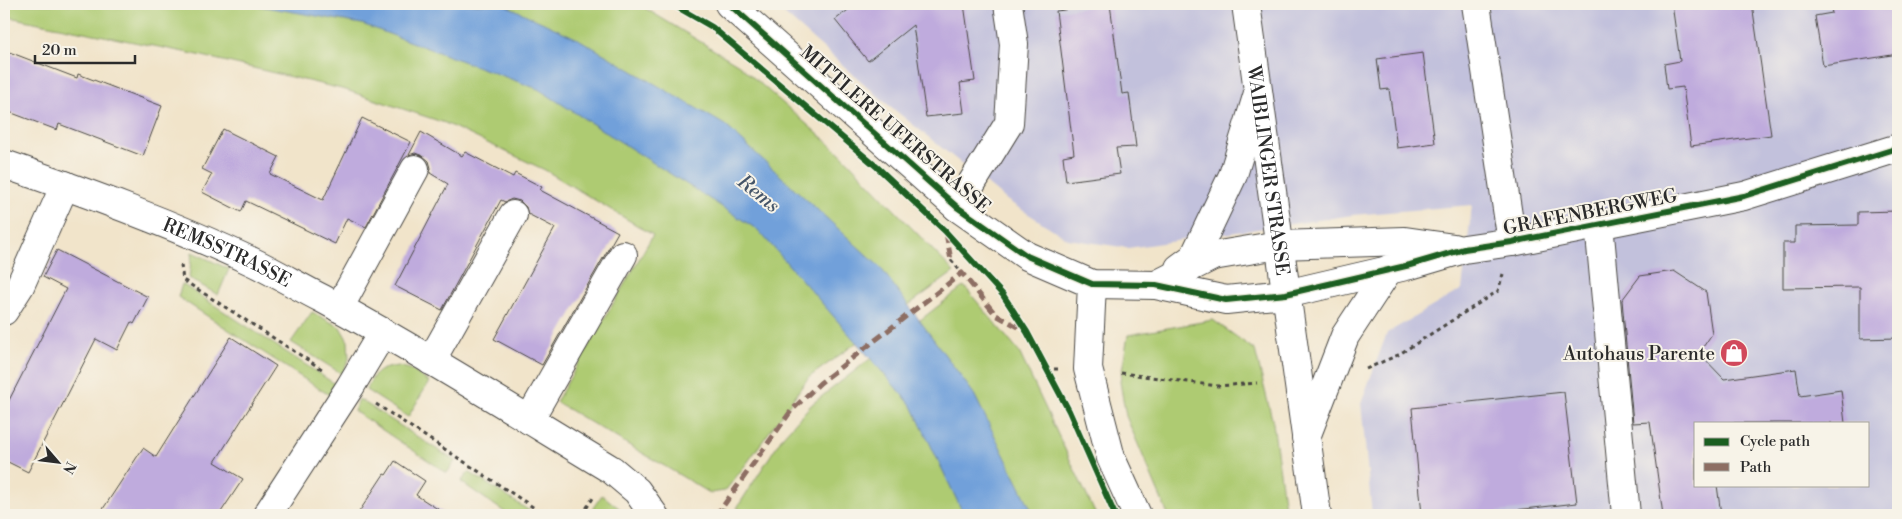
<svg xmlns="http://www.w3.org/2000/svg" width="1902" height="519" viewBox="0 0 1902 519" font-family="'Libre Bodoni',serif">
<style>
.industrial{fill:#c2c1dc;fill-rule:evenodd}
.green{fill:#aecb72;stroke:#6c7b4e}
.water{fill:#71a0da;stroke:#4e6682}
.building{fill:#bfabdd}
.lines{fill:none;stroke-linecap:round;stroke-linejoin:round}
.minor-casing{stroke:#494743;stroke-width:30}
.major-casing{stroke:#494743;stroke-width:30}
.path{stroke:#494743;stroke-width:3;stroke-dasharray:4 4;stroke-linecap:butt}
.minor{stroke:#fff;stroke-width:28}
.major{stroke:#fff;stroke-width:28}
.quiet{stroke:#8d6e63;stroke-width:5;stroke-dasharray:10 5;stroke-linecap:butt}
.cycleway-casing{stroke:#f7f3e8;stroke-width:9}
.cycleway{stroke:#1b5e20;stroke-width:6}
.labels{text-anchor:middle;stroke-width:4;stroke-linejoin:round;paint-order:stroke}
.street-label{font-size:19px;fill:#2b2b2b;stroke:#f7f3e8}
.poi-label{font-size:19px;fill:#2b2b2b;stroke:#f7f3e8;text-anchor:end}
.water-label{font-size:20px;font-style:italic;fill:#445468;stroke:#f7f3e8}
</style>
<rect width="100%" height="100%" fill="#f7f3e8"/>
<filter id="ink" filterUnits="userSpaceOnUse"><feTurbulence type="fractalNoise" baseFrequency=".02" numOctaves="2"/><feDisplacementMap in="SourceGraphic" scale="10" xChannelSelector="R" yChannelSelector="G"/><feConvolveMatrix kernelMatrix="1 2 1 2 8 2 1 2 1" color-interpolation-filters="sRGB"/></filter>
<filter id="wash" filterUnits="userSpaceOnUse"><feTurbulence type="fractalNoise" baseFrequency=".0096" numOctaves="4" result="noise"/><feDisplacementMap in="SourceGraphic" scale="20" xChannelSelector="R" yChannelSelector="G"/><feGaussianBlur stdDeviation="1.12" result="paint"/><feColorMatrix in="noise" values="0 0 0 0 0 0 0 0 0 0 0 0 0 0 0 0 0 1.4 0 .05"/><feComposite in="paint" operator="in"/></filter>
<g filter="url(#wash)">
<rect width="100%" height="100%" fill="#f1e4ca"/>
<path class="industrial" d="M 773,4 L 1898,4 L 1898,515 L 1372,515 L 1361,403 L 1387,333 L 1462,289 L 1472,205 L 1353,215 L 1128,248 L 1068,239 L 1008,201 L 886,103 ZM 1696,423 L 1868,423 L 1868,485 L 1696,485 Z"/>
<path class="green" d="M 4,4 L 638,4 L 739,65 L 841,154 L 954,272 L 808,378 L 747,463 L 725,491 L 710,493 L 556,402 L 653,235 L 545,170 L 445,123 L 346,90 L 194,54 L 4,16 Z
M 192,252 L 229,269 L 218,295 L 189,278 Z
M 182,284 L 335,384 L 329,395 L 178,297 Z
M 964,286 L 1019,352 L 1096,515 L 893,515 L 891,513 L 889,515 L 753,515 L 737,508 L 783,436 L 812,404 Z
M 312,312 L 340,327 L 348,341 L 349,359 L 342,374 L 291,342 Z
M 1213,320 L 1255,350 L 1273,423 L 1286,515 L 1168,515 L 1126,416 L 1120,382 L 1128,335 Z
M 398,366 L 410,369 L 429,382 L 408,417 L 366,390 C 375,372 377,369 398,366 Z
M 359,399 L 455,461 L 447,473 L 354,411 Z
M 469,472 L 536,515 L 509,515 L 461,482 Z
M 602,495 L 628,515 L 588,515 Z"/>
<path class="water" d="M 248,4 L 503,4 L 580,40 L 725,125 L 880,267 L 974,394 L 1034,515 L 964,515 L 912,406 L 758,230 L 538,89 L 362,24 Z"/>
<g id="blocks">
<path class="building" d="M 856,4 L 964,4 L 975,81 L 960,83 L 964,113 L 926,117 L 913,25 L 868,61 L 835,20 Z
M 1110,4 L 1122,94 L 1129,93 L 1136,147 L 1116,148 L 1120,174 L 1066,181 L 1063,156 L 1074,154 L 1056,11 Z
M 1672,4 L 1752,4 L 1771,135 L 1691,146 L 1683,87 L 1667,89 L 1664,64 L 1680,61 Z
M 1830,4 L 1898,4 L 1898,54 L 1823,66 L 1815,16 L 1832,13 Z
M 4,50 L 77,78 L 78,74 L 162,106 L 143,156 L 59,124 L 57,130 L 4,110 Z
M 1423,53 L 1435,143 L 1397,148 L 1389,89 L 1381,90 L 1377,59 Z
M 362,118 L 411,142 L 366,227 L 347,218 L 335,244 L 246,201 L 241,212 L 202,192 L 212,174 L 202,169 L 223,129 L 279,157 L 270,174 L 323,200 Z
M 421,132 L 462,156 L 465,152 L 513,177 L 515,173 L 542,187 L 540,190 L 618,232 L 542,365 L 494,339 L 555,228 L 528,214 L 526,207 L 520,201 L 512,199 L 505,202 L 501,200 L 442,310 L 395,286 L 448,184 L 430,173 L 431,168 L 429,161 L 423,156 L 415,153 L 409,155 Z
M 1898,211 L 1898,338 L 1860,339 L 1860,287 L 1783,288 L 1783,243 L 1795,243 L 1795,226 L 1858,225 L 1858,212 Z
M 57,250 L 148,297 L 134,324 L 131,322 L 117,350 L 96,339 L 28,472 L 4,460 L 4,410 L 66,289 L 43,277 Z
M 1674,271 L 1706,292 L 1712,334 L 1699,353 L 1724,379 L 1796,369 L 1800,396 L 1841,390 L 1845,423 L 1696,423 L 1696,485 L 1717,485 L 1721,515 L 1663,515 L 1650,422 L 1633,423 L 1622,300 L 1640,276 Z
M 231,337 L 276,366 L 215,462 L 243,479 L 219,515 L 99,515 L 143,448 L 156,457 Z
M 1564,392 L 1577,503 L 1498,512 L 1498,515 L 1422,515 L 1412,408 Z
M 395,461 L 425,481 L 416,495 L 447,515 L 357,515 L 384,474 L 386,475 Z"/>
</g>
</g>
<g filter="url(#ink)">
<use href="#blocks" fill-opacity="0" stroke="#494743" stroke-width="1"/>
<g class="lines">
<defs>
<g id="minor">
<path d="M 729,4 L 957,207 L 1027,256 L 1092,284 L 1156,285 L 1226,300 L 1286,294 L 1410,265 L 1464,249 L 1512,242 L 1744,196 L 1898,148"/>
<path d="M 1476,4 L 1512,242"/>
<path id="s1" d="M 4,164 C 88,193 173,224 253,262 C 276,273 299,287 323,299 C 421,352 516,412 612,470 L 637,491 L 654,515"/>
<path d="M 957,207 L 1009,123 L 1014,44 L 1008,4"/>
<path d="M 1599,224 L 1626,515"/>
<path d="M 1179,268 L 1194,257 L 1233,175 L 1258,93"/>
<path d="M 1092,284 L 1088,369 L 1111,458 L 1137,515"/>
<path d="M 1156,285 L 1213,256 L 1279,245 L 1405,241 L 1454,248"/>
<path d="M 339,308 L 415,169"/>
<path d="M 4,311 L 20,286 L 65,185"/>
<path d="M 431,361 L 513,215"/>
<path d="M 529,420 L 623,255"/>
<path d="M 1306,437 L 1345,336 L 1389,269"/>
<path d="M 267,515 L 350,387 L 383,332"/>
</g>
<g id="major">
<path id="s2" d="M 1246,4 L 1317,515"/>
</g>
</defs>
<use href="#minor" class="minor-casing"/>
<use href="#major" class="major-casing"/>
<path class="path" d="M 951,260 L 962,273
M 181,265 L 183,280 L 325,371
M 1046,369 L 1058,369
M 1366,369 L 1398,355 L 1498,291 L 1503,274
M 1121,373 L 1218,386 L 1257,383
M 376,404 L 545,515
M 721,509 L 739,515
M 582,515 L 595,495"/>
<use href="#minor" class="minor"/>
<use href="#major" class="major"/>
<path class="quiet" d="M 946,233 L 951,260
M 713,515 L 721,509 L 791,411 L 820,383 L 962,273 L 996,315 L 1024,330"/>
<defs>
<path id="cycleway" d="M 672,4 L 712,27 L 877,167 L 945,231 L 1003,295 L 1027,332 L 1069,411 L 1115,515
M 729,4 L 957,207 L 1027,256 L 1092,284 L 1156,285 L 1226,300 L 1286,294 L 1410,265 L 1464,249 L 1512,242 L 1744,196 L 1898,148"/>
</defs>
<use href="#cycleway" class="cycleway-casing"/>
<use href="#cycleway" class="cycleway"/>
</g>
</g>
<defs>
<symbol id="shop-disc" viewBox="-11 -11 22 22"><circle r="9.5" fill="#d1495b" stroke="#f7f3e8"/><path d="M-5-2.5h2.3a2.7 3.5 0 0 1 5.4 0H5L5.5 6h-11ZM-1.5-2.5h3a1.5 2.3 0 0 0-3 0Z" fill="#fff"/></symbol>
</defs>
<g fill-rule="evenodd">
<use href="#shop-disc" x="1718" y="337" width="32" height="32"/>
</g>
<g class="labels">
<g class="street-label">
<text transform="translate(896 129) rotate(41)" y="7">MITTLERE UFERSTRASSE</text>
<text dy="7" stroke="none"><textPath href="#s2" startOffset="168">WAIBLINGER STRASSE</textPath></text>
<text transform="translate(1590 211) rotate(-11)" y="7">GRAFENBERGWEG</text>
<text dy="7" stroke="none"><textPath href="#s1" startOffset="240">REMSSTRASSE</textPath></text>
</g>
<g class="poi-label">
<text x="1715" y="360">Autohaus Parente</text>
</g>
<g class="water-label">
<text transform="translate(759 193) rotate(39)" y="7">Rems</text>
</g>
</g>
<rect width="1902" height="519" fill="none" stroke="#f7f3e8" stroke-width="20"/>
<rect x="1694" y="422" width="175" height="65" fill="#f7f3e8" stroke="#a5a39c"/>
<rect x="1704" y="438" width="25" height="8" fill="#1b5e20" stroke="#a5a39c"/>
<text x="1740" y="446" font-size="15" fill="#2b2b2b">Cycle path</text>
<rect x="1704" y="463" width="25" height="8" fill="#8d6e63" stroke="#a5a39c"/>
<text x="1740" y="472" font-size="15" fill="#2b2b2b">Path</text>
<g transform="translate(58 462) rotate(118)" stroke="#f7f3e8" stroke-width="4" paint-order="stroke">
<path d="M0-4L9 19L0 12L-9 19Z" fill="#2b2b2b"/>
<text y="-8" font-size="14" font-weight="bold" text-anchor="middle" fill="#2b2b2b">N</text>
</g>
<path d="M35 55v8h100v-8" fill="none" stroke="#2b2b2b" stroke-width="2.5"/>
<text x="42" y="55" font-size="15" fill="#2b2b2b" stroke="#f7f3e8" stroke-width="4" paint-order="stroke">20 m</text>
</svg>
